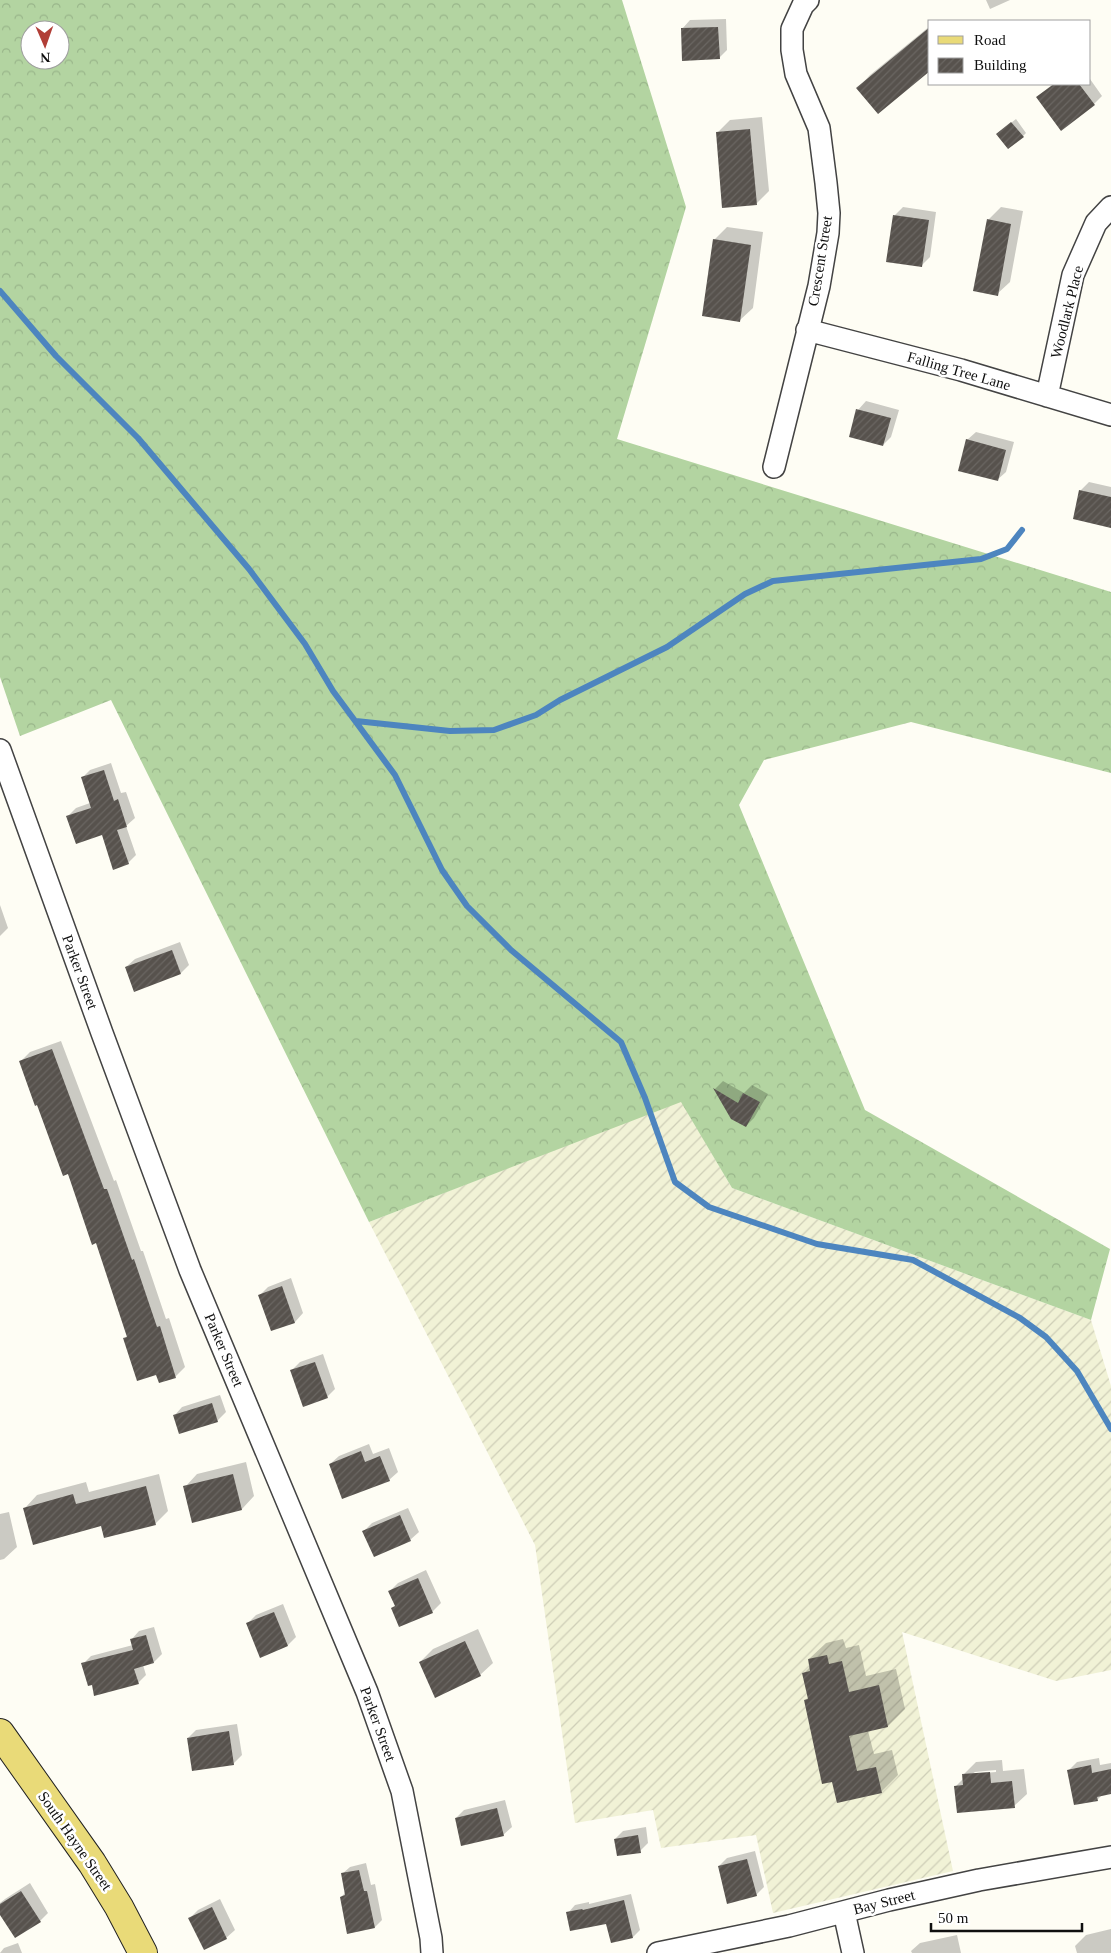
<svg xmlns="http://www.w3.org/2000/svg" width="1111" height="1953" viewBox="0 0 1111 1953" font-family="'Times New Roman',serif">
<style>
.farmland{fill:url(#farmland-furrows)}
.forest{fill:url(#forest-crowns);fill-rule:evenodd}
.shadow{fill:#0003;fill-rule:evenodd}
.lines{fill:none;stroke-linecap:round;stroke-linejoin:round}
.stream{stroke:#4d85bf;stroke-width:6}
.building{fill:url(#building-hatch)}
.minor-casing{stroke:#434343;stroke-width:24}
.major-casing{stroke:#212121;stroke-width:30}
.minor{stroke:#fff;stroke-width:21}
.major{stroke:#e9da78;stroke-width:28}
.labels{text-anchor:middle;stroke-width:5;stroke-linejoin:round;paint-order:stroke}
.street-label{font-size:15px;fill:#101010;stroke:#fff}
</style>
<defs>
<pattern id="farmland-furrows" width="10" height="10" patternUnits="userSpaceOnUse" patternTransform="scale(1.25)"><rect width="10" height="10" fill="#f1f2d6"/><path d="M-1 1l2-2M0 10L10 0M9 11l2-2" fill="none" stroke="#ceceb7"/></pattern>
<pattern id="forest-crowns" width="20" height="18" patternUnits="userSpaceOnUse" patternTransform="scale(1.25)"><rect width="20" height="18" fill="#b3d4a1"/><path d="M2 6a3 3 0 1 1 6 0M12 15a3 3 0 1 1 6 0" fill="none" stroke="#99b58a"/></pattern>
<pattern id="building-hatch" width="6" height="6" patternUnits="userSpaceOnUse" patternTransform="scale(1.25)"><rect width="6" height="6" fill="#57524d"/><path d="M-1 1l2-2M0 6l6-6M5 7l2-2" fill="none" stroke="#6a6662"/></pattern>
</defs>
<rect width="100%" height="100%" fill="#fefdf4"/>
<path class="farmland" d="M 681,1101 L 732,1188 L 1091,1320 L 1111,1386 L 1111,1670 L 1056,1681 L 902,1632 L 953,1871 L 773,1913 L 756,1835 L 661,1848 L 653,1810 L 575,1823 L 535,1545 L 369,1222 Z"/>
<path class="forest" d="M 0,0 L 622,0 L 686,207 L 617,439 L 1111,592 L 1111,773 L 911,722 L 764,760 L 739,805 L 865,1110 L 1110,1249 L 1091,1320 L 732,1188 L 681,1102 L 369,1222 L 111,700 L 20,736 L 0,677 ZM 30,30 L 60,30 L 60,60 L 30,60 Z"/>
<path class="shadow" d="M 986,0 L 1010,0 L 990,9 Z
M 726,19 L 727,50 L 719,58 L 682,29 L 690,20 Z
M 930,26 L 930,70 L 858,88 L 870,75 Z
M 1090,79 L 1102,96 L 1094,104 L 1037,97 L 1053,84 L 1090,84 Z
M 762,117 L 769,191 L 756,204 L 717,133 L 730,120 Z
M 1016,119 L 1026,133 L 1023,136 L 1002,130 Z
M 903,207 L 936,212 L 930,257 L 922,265 L 894,216 Z
M 1001,207 L 1023,211 L 1010,282 L 997,294 L 988,220 Z
M 727,227 L 763,232 L 753,308 L 740,320 L 714,240 Z
M 866,401 L 899,410 L 891,437 L 883,445 L 858,410 Z
M 976,432 L 1014,442 L 1006,472 L 997,480 L 967,440 Z
M 1089,482 L 1111,487 L 1111,526 L 1080,491 Z
M 111,763 L 121,793 L 126,792 L 135,818 L 126,826 L 136,855 L 128,863 L 103,834 L 68,816 L 76,808 L 90,803 L 82,778 L 90,770 Z
M 0,905 L 8,928 L 0,936 Z
M 180,942 L 189,965 L 181,973 L 126,967 L 135,959 Z
M 61,1041 L 114,1181 L 116,1180 L 141,1251 L 143,1251 L 166,1319 L 169,1318 L 185,1367 L 175,1377 L 157,1373 L 125,1338 L 128,1335 L 97,1242 L 20,1062 L 30,1052 Z
M 723,1081 L 744,1093 L 752,1085 L 768,1094 L 754,1118 L 746,1126 L 732,1118 L 715,1089 Z
M 291,1278 L 303,1313 L 295,1322 L 272,1330 L 260,1295 L 268,1287 Z
M 323,1354 L 335,1389 L 327,1397 L 291,1371 L 300,1362 Z
M 220,1395 L 226,1412 L 217,1421 L 174,1416 L 182,1407 Z
M 369,1444 L 373,1454 L 389,1448 L 398,1472 L 389,1480 L 330,1464 L 339,1456 Z
M 246,1462 L 254,1496 L 242,1509 L 185,1487 L 197,1474 Z
M 159,1474 L 168,1511 L 155,1524 L 102,1524 L 25,1508 L 37,1495 L 86,1482 L 89,1492 Z
M 408,1508 L 419,1532 L 410,1540 L 364,1531 L 372,1523 Z
M 9,1512 L 17,1547 L 4,1559 L 0,1560 L 0,1514 Z
M 426,1570 L 441,1603 L 432,1612 L 396,1605 L 390,1591 L 398,1583 Z
M 283,1604 L 296,1637 L 288,1645 L 261,1656 L 247,1624 L 256,1615 Z
M 154,1627 L 162,1654 L 154,1662 L 143,1665 L 146,1675 L 138,1683 L 92,1683 L 83,1664 L 91,1656 L 133,1645 L 131,1640 L 139,1631 Z
M 478,1629 L 493,1663 L 480,1675 L 420,1662 L 433,1649 Z
M 843,1639 L 846,1648 L 859,1645 L 866,1676 L 896,1669 L 905,1709 L 888,1726 L 868,1731 L 874,1754 L 892,1750 L 898,1775 L 881,1792 L 833,1780 L 805,1700 L 809,1697 L 804,1673 L 811,1666 L 809,1659 L 826,1643 Z
M 237,1724 L 242,1755 L 233,1764 L 188,1738 L 196,1730 Z
M 1099,1758 L 1100,1765 L 1111,1763 L 1111,1793 L 1103,1794 L 1097,1800 L 1069,1770 L 1077,1762 Z
M 1002,1760 L 1003,1771 L 1024,1769 L 1027,1794 L 1014,1806 L 956,1786 L 964,1778 L 964,1774 L 976,1762 ZM 996,1770 L 996,1772 L 972,1774 L 975,1772 Z
M 505,1800 L 512,1827 L 503,1835 L 456,1818 L 464,1810 Z
M 646,1827 L 648,1843 L 640,1851 L 615,1839 L 623,1831 Z
M 755,1851 L 764,1887 L 756,1895 L 719,1866 L 727,1858 Z
M 366,1863 L 371,1885 L 375,1884 L 382,1920 L 375,1927 L 348,1932 L 341,1897 L 346,1892 L 342,1874 L 350,1867 Z
M 30,1883 L 48,1913 L 40,1921 L 0,1912 L 0,1903 L 5,1899 Z
M 631,1894 L 640,1930 L 633,1937 L 607,1922 L 568,1913 L 575,1905 L 589,1902 L 589,1904 Z
M 220,1899 L 235,1930 L 226,1938 L 190,1918 L 198,1910 Z
M 1111,1929 L 1111,1953 L 1077,1953 L 1075,1946 L 1086,1935 Z
M 957,1935 L 961,1953 L 912,1953 L 911,1951 L 920,1943 Z
M 18,1943 L 22,1953 L 0,1953 L 4,1948 Z"/>
<g class="lines">
<path class="stream" d="M 0,291 L 56,356 L 138,438 L 249,569 L 305,644 L 333,691 L 395,775 L 442,870 L 467,906 L 511,950 L 621,1042 L 645,1098 L 675,1182 L 709,1207 L 817,1244 L 913,1260 L 1020,1318 L 1046,1337 L 1077,1371 L 1111,1429
M 356,721 L 450,731 L 494,730 L 536,715 L 560,700 L 667,647 L 745,594 L 773,581 L 981,559 L 1007,549 L 1022,530"/>
</g>
<path class="building" d="M 718,27 L 720,59 L 682,61 L 681,28 Z
M 930,27 L 930,71 L 878,114 L 856,88 Z
M 1054,84 L 1079,84 L 1095,105 L 1061,131 L 1036,97 Z
M 1011,122 L 1024,137 L 1008,149 L 996,134 Z
M 750,129 L 757,205 L 722,208 L 716,132 Z
M 893,215 L 929,220 L 922,267 L 886,262 Z
M 987,219 L 1011,224 L 998,296 L 973,291 Z
M 713,239 L 751,245 L 740,322 L 702,316 Z
M 856,409 L 891,418 L 883,446 L 849,437 Z
M 966,439 L 1006,450 L 998,481 L 958,471 Z
M 1079,490 L 1111,497 L 1111,528 L 1073,519 Z
M 104,770 L 114,801 L 118,799 L 127,827 L 117,830 L 129,864 L 113,870 L 102,835 L 76,844 L 66,816 L 91,808 L 81,777 Z
M 172,950 L 181,974 L 134,992 L 125,967 Z
M 52,1049 L 104,1189 L 107,1189 L 132,1260 L 134,1259 L 157,1327 L 160,1326 L 176,1378 L 159,1383 L 156,1375 L 137,1381 L 123,1338 L 127,1337 L 96,1243 L 92,1245 L 68,1174 L 63,1176 L 37,1105 L 35,1106 L 19,1061 Z
M 713,1088 L 738,1103 L 743,1093 L 760,1102 L 746,1127 L 731,1119 Z
M 282,1286 L 295,1323 L 271,1331 L 258,1295 Z
M 315,1362 L 328,1398 L 303,1407 L 290,1370 Z
M 212,1403 L 218,1422 L 179,1434 L 173,1415 Z
M 361,1451 L 365,1462 L 380,1456 L 390,1481 L 342,1499 L 329,1464 Z
M 233,1474 L 242,1510 L 192,1523 L 183,1486 Z
M 146,1486 L 156,1525 L 104,1538 L 101,1526 L 33,1545 L 23,1508 L 73,1494 L 76,1504 Z
M 400,1515 L 411,1541 L 374,1557 L 362,1531 Z
M 418,1578 L 433,1613 L 399,1627 L 391,1608 L 395,1606 L 388,1591 Z
M 274,1612 L 288,1646 L 260,1658 L 246,1623 Z
M 146,1635 L 154,1663 L 134,1669 L 139,1684 L 94,1696 L 92,1685 L 88,1686 L 81,1663 L 133,1650 L 130,1639 Z
M 465,1641 L 481,1676 L 435,1698 L 419,1662 Z
M 827,1655 L 829,1664 L 842,1661 L 849,1692 L 879,1685 L 888,1727 L 849,1736 L 857,1771 L 876,1767 L 882,1793 L 837,1803 L 832,1782 L 822,1784 L 804,1700 L 808,1699 L 802,1673 L 810,1671 L 808,1659 Z
M 229,1731 L 234,1765 L 192,1771 L 187,1738 Z
M 1091,1765 L 1092,1773 L 1111,1769 L 1111,1794 L 1097,1797 L 1098,1801 L 1074,1805 L 1067,1770 Z
M 990,1772 L 991,1783 L 1012,1781 L 1015,1808 L 957,1813 L 954,1786 L 963,1785 L 962,1774 Z
M 497,1808 L 504,1836 L 461,1846 L 455,1818 Z
M 638,1835 L 641,1853 L 617,1856 L 614,1839 Z
M 747,1859 L 757,1896 L 727,1904 L 718,1866 Z
M 359,1870 L 364,1891 L 367,1891 L 375,1928 L 347,1934 L 340,1897 L 345,1895 L 341,1873 Z
M 21,1891 L 41,1922 L 15,1938 L 0,1915 L 0,1904 Z
M 624,1900 L 633,1938 L 611,1943 L 606,1924 L 570,1931 L 566,1912 L 582,1909 L 583,1910 Z
M 212,1907 L 227,1939 L 204,1950 L 188,1918 Z"/>
<g class="lines">
<defs>
<path id="minor" d="M 807,330 L 961,370 L 1111,415
M 1047,396 L 1073,275 L 1096,223 L 1111,207
M 774,467 L 819,286 L 828,233 L 829,213 L 826,183 L 819,128 L 796,74 L 792,50 L 792,29 L 803,5 L 808,0
M 0,750 L 102,1033 L 190,1270 L 367,1692 L 402,1791 L 431,1938 L 432,1953
M 844,1912 L 853,1953
M 658,1953 L 789,1926 L 889,1900 L 979,1880 L 1111,1857"/>
<path id="major" d="M 0,1733 L 92,1863 L 119,1907 L 143,1953"/>
</defs>
<use href="#minor" class="minor-casing"/>
<use href="#major" class="major-casing"/>
<use href="#minor" class="minor"/>
<use href="#major" class="major"/>
</g>
<g class="labels">
<g class="street-label">
<text transform="translate(820 261) rotate(-81)" y="5">Crescent Street</text>
<text transform="translate(1067 312) rotate(-76)" y="5">Woodlark Place</text>
<text transform="translate(959 371) rotate(16)" y="5">Falling Tree Lane</text>
<text transform="translate(80 972) rotate(70)" y="5">Parker Street</text>
<text transform="translate(224 1350) rotate(67)" y="5">Parker Street</text>
<text transform="translate(378 1724) rotate(70)" y="5">Parker Street</text>
<text transform="translate(75 1841) rotate(55)" y="5">South Hayne Street</text>
<text transform="translate(884 1902) rotate(-14)" y="5">Bay Street</text>
</g>
</g>
<rect x="928" y="20" width="162" height="65" fill="#ffffff" stroke="#9f9f9f"/>
<rect x="938" y="36" width="25" height="8" fill="#e9da78" stroke="#9f9f9f"/>
<text x="974" y="45" font-size="15" fill="#101010">Road</text>
<rect x="938" y="58" width="25" height="15" fill="url(#building-hatch)" stroke="#9f9f9f"/>
<text x="974" y="70" font-size="15" fill="#101010">Building</text>
<g transform="translate(45 45) rotate(178)"><circle r="24" fill="#ffffff" stroke="#9f9f9f"/>
<path d="M0-4L9 19L0 12L-9 19Z" fill="#b13e37"/>
<text y="-8" font-size="14" font-weight="bold" text-anchor="middle" fill="#101010">N</text>
</g>
<path d="M931 1923v8h151v-8" fill="none" stroke="#101010" stroke-width="2.5"/>
<text x="938" y="1923" font-size="15" fill="#101010" stroke="#ffffff" stroke-width="4" paint-order="stroke">50 m</text>
</svg>
